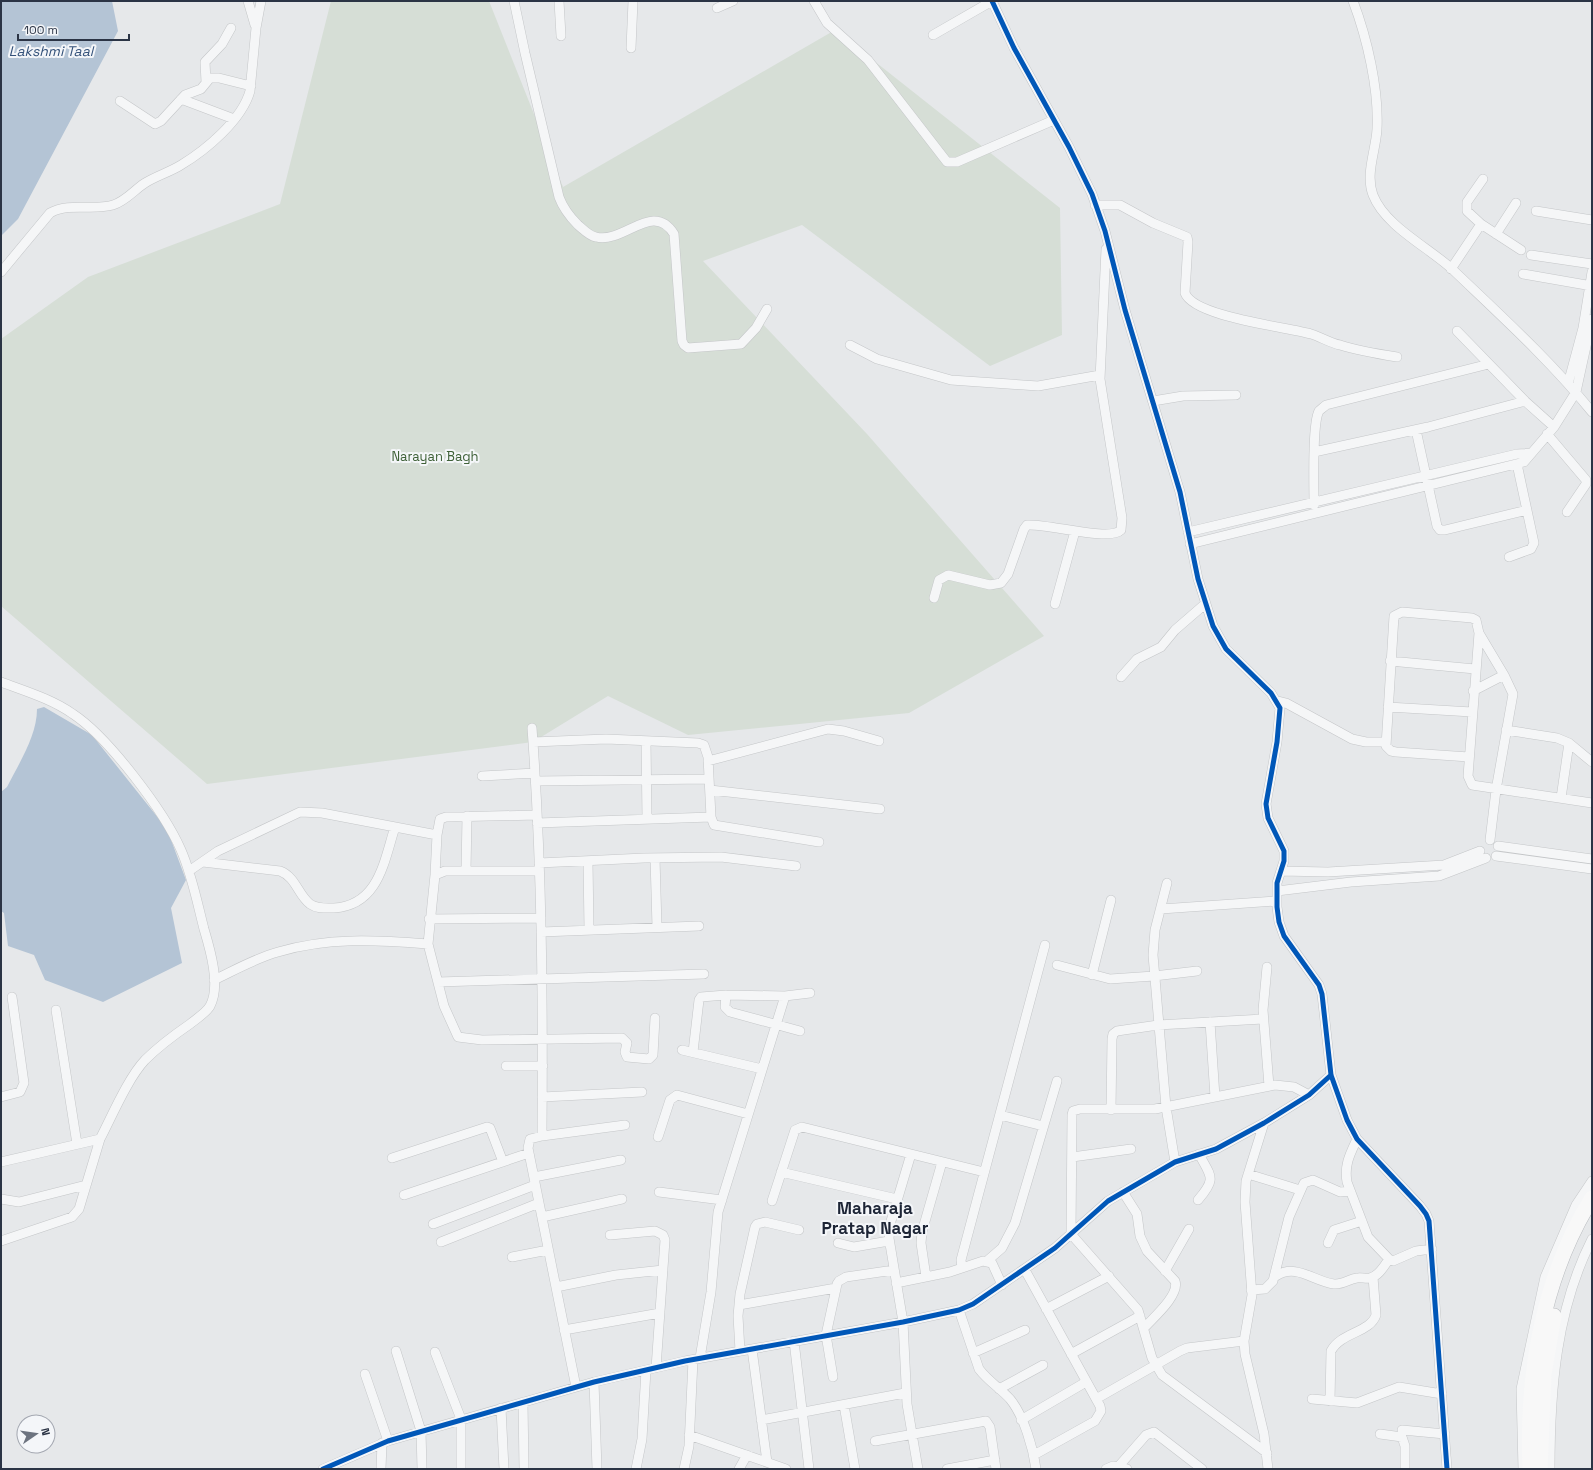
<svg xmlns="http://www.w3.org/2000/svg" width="1593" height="1470" viewBox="0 0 1593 1470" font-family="'Space Grotesk',sans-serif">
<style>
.green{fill:#d6ded6}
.water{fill:#b4c4d5}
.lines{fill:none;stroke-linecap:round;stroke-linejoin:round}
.minor-casing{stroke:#c4c6c8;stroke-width:10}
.trunk-casing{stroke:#b8bbbf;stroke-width:16}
.minor{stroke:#f5f6f7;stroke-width:9}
.trunk{stroke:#f8f8f8;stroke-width:15}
.cycleway-casing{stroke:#f4f6f9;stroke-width:8}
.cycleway{stroke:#0057b8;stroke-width:5}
.labels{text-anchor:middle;stroke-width:4;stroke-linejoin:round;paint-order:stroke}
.park-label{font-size:13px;fill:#3f6138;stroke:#f4f6f9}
.water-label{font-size:14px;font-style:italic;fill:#34527a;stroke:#f4f6f9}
.district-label{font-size:17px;font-weight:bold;fill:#1d2536;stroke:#f4f6f9}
</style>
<rect width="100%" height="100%" fill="#e6e8ea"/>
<path class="green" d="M 331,1 L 489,1 L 563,187 L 835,30 L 1060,208 L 1062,335 L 990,366 L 802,225 L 703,261 L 867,434 L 1044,636 L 909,713 L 688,735 L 608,696 L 533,742 L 207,784 L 1,606 L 1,339 L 88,277 L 280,204 Z"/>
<path class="water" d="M 1,1 L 112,1 L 118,31 L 18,219 L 1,236 Z
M 44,707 L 92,735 L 167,829 L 186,880 L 171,908 L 182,963 L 103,1002 L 45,980 L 34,955 L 8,946 L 4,913 L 1,911 L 1,792 L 7,787 C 19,763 37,736 37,709 Z"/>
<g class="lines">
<defs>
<path id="minor" d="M 248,1 L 255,25
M 514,1 L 525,53 L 559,197 C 563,208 569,216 578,225 C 583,229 589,236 596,237 C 624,244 653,200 674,234 L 682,341 L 684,345 L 688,348 L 741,344 L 756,328 L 767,309
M 559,1 L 561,36
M 814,1 L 827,23 L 868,60 L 947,162 L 957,162 L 1054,120
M 992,1 L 1014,48 L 1069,147 L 1092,194 L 1105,231 L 1125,310 L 1180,492 L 1198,579 L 1213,626 L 1226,649 L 1271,693 L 1280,708 L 1277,742 L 1266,804 L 1268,818 L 1284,851 L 1284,861 L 1277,883 L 1277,907 L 1279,922 L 1284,936 L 1319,985 L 1322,994 L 1331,1075 L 1347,1120 L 1357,1139 L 1420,1206 L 1426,1214 L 1429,1221 L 1447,1469
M 1353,1 C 1367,38 1379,89 1377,129 C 1376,150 1365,174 1373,195 C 1385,226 1428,247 1452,269 C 1500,315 1550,360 1592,412
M 717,8 L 733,1
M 933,35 L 992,1
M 631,48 L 633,1
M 206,82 L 205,62 L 222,44 L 231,28
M 181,99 L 234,119
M 120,101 L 155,124 L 161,121 L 185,95 L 201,89 L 210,78 L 219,78 L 251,86
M 1483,179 L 1467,202 L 1467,211 L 1481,224 L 1521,250
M 1095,205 L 1120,205 L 1153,223 L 1187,237 L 1188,242 L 1185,293 C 1194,317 1287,327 1311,334 C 1321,337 1330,343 1340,345 C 1359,351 1378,354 1397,357
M 1536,211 L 1592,220
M 1496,234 L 1516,203
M 1531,255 L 1592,264
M 1451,269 L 1481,224
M 1,272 L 50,213 C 70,202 92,211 113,205 C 126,201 134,190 145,183 C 156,176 170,172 181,165 C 206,150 242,120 250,91 L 256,28 L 261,1
M 1523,274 L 1592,286
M 1457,331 L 1525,401 L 1554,427
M 850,345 L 877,359 L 951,380 L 1038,386 L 1100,375
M 1568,384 L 1583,328 L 1592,272
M 1153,401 L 1183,396 L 1236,395
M 1416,430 L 1437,526 L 1440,530 L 1445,530 L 1527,510
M 1547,434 L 1586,480 L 1586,484 L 1567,512
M 1314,452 L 1428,427 L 1525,401
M 1314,505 C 1314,488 1312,423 1319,411 C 1321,409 1324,407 1326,405 L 1489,364
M 1188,532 L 1517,454 L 1532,453
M 1190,544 L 1524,462 L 1554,427 L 1576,392 L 1592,319
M 1509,557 L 1531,549 L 1534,543 L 1517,464
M 934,598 L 939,580 L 948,575 L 990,585 L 1001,583 L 1008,574 L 1024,529 L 1027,525 C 1047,523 1109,542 1121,530 L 1122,518 L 1100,379 L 1106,249
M 1055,604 L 1075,531
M 1479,633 L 1468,776 L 1472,785 L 1592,803
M 1390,661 L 1475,669
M 1121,677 L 1137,659 L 1161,647 L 1175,630 L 1205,604
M 1,682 C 25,691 52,699 73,714 C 108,737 164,811 181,850 C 192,875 197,902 204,929 C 210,949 221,986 210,1006 C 206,1013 196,1019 190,1024 C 174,1035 159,1046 145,1060 C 128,1078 112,1116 100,1139 L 1,1162
M 1473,691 L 1504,675
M 1278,701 L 1286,703 L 1352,739 L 1366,742 L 1386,742
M 1388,707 L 1472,712
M 532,728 C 542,864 543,1000 542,1136 L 530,1139 L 528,1148 L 576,1387
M 1506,730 L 1557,738 L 1569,743 L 1592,762
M 646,741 L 647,818
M 533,742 L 606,739 L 698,743 L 704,745 L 708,757 L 711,817 L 714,825 L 819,842
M 1469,757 L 1396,752 L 1391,751 L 1386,746 L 1394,616 L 1402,612 L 1472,618 L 1476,620 L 1479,633 L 1504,675 L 1513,694 L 1496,790 L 1490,840
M 708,761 L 828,729 L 844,731 L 879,741
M 482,776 L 535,773
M 536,781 L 709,779
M 710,790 L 880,809
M 1561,798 L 1569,743
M 537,823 L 711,817
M 1498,846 L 1592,859
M 1496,856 L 1592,869
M 655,858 L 657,927
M 588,861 L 589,930
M 203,862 L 280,871 C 296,877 298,895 310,904 C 317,909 326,908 334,908 C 379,905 384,861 395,827
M 539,863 L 644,858 L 721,857 L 796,866
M 189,871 L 218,851 L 300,812 L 322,813 L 437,835
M 466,871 L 467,816
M 539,871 L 445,871 L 435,875 L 428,944 L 444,1006 L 458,1037 L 482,1040 L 622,1038 L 627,1043 L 625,1052 L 627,1057 L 649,1059 L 653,1055 L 655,1018
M 1281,871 L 1328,872 L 1444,865 L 1480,851
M 435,875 L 437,835 L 440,819 L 446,817 L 537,815
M 1167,883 L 1155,930 L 1153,955 L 1166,1107 L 1175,1162
M 1277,891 L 1351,882 L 1439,876 L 1486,858
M 1161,909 L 1277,901
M 429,919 L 541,918
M 541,932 L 699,926
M 1057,965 L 1110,979 L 1154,976 L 1197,971
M 1267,967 L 1263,1010 L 1269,1086
M 1092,975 L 1111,900
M 214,980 C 235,970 256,958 278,952 C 328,937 377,940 428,944
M 438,982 L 704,974
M 726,995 L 725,1007 L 730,1012 L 800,1031
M 56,1010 L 77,1144
M 1210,1022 L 1215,1097
M 682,1050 L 762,1069
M 693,1052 L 699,1000 L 701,997 L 726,995 L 785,996 L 810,993
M 506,1066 L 543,1066
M 1,1097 L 20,1092 L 24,1083 L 12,997
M 542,1097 L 642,1092
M 1111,1110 L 1112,1039 L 1113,1034 L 1117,1031 L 1158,1025 L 1263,1019
M 1000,1115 L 1043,1126
M 1264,1123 L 1246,1181 L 1245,1202 L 1252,1295 L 1244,1341 L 1245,1354 L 1264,1434 L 1268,1469
M 542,1136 L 625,1125
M 658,1137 L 670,1100 L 677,1095 L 748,1114
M 1357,1139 C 1350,1154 1344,1165 1347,1182 L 1368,1237 L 1389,1259 L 1393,1261 L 1416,1251 L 1432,1249
M 911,1154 L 891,1221 L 889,1238 L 903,1322 L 907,1404 L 918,1469
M 1072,1157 L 1131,1149
M 392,1158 L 487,1127 L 490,1128 L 503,1162
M 781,1172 L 897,1199
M 1248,1174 L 1300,1190
M 534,1177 L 621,1160
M 659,1192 L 722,1200
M 1123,1192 L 1137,1214 L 1140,1236 L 1147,1251 L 1175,1281 C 1180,1295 1153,1318 1144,1328
M 404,1195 L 529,1153
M 1,1199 L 19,1202 L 86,1185
M 1198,1200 C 1217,1178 1211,1177 1199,1154
M 772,1201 L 795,1130 L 802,1127 L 984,1172
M 542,1217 L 622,1199
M 433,1224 L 535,1185
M 610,1235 L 655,1231 L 663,1235 L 665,1240 L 656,1368
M 1,1241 L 72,1217 L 79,1209 L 100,1139
M 441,1242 L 539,1203
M 838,1243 L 854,1247 L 889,1241
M 1328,1243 L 1334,1230 L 1362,1221
M 512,1257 L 548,1250
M 987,1261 L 1002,1248 L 1015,1223 L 1057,1081
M 1025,1270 L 1100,1406 L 1101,1411 L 1095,1421 L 1034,1455
M 1165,1271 L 1189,1229
M 1276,1276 C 1296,1263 1313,1281 1334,1284 C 1343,1285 1349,1279 1357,1278 C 1361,1277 1366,1279 1370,1278 C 1379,1276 1384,1266 1389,1259
M 926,1277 L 921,1243 L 922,1232 L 942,1162
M 896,1283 L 950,1272 L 962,1268
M 1002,1285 L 992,1263 L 983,1261 L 962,1268 L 961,1260 L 1045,945
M 556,1287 L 616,1275 L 663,1270
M 1251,1290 L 1265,1289 L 1273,1281 L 1289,1217 L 1304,1183 L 1313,1180 L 1340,1192 L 1350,1191
M 739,1305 L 836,1288
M 1046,1309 L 1109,1276
M 959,1310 L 979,1369 C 988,1381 1000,1388 1010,1399 C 1024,1416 1033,1448 1036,1469
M 564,1330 L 660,1313
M 794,1341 L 809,1469
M 752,1349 L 767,1462
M 396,1351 L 421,1431 L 422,1469
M 740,1351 L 738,1316 L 740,1294 L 755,1227 L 757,1224 L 765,1222 L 799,1230
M 435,1352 L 461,1419 L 461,1469
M 973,1353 L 1025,1330
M 1071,1354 L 1140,1316
M 700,1358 L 711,1292 L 718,1212 L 785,996
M 365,1374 L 388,1441
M 833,1377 L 826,1335 L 837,1284 L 839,1281 L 846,1277 L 894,1270
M 594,1382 L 597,1469
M 999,1389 L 1043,1365
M 1096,1399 L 1180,1351 L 1187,1348 L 1244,1341
M 1312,1399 L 1357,1403 L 1399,1387 L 1442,1394
M 1330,1401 L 1331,1351 C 1341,1332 1370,1333 1376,1315 L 1373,1277
M 523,1402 L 524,1469
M 844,1405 L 855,1469
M 501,1408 L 504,1469
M 761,1420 L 905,1393
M 1021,1420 L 1086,1382
M 1402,1430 L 1445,1434
M 1380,1434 L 1402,1437 L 1405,1446 L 1405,1469
M 689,1435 L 786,1469
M 875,1441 L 986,1421 L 990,1427 L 996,1469
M 1267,1453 L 1162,1375 L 1152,1358 L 1138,1310 L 1071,1234 L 1072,1115 L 1073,1111 L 1080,1109 L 1155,1109 L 1275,1085 L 1294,1087 L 1309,1095
M 1118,1467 L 1146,1435 L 1154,1432 L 1202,1469
M 323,1469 L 388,1441 L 594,1382 L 685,1361 L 903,1322 L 959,1310 L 973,1304 L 1055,1248 L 1108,1201 L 1175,1162 L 1216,1149 L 1264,1123 L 1309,1095 L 1331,1075
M 381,1469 L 382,1443
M 636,1469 L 642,1439 L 646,1370
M 684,1469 L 689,1446 L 693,1360
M 739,1469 L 747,1455
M 947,1469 L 995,1460
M 1106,1469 L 1113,1466 L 1127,1469
M 1523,1469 L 1521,1389 L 1545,1277 L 1576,1205 L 1592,1181
M 1550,1469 C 1550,1390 1556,1310 1592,1239"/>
<path id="trunk" d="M 1530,1469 C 1526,1376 1542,1278 1592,1198
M 1540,1469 L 1544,1374 L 1554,1316"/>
</defs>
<use href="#minor" class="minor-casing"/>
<use href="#trunk" class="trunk-casing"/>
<use href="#minor" class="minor"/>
<use href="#trunk" class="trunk"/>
<defs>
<path id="cycleway" d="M 992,1 L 1014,48 L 1069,147 L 1092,194 L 1105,231 L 1125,310 L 1180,492 L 1198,579 L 1213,626 L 1226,649 L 1271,693 L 1280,708 L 1277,742 L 1266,804 L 1268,818 L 1284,851 L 1284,861 L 1277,883 L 1277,907 L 1279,922 L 1284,936 L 1319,985 L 1322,994 L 1331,1075 L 1347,1120 L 1357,1139 L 1420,1206 L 1426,1214 L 1429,1221 L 1447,1469
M 323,1469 L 388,1441 L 594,1382 L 685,1361 L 903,1322 L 959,1310 L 973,1304 L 1055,1248 L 1108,1201 L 1175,1162 L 1216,1149 L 1264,1123 L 1309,1095 L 1331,1075"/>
</defs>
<use href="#cycleway" class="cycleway-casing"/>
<use href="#cycleway" class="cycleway"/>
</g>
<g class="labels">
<g class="park-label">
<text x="435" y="461">Narayan Bagh</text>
</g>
<g class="water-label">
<text x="51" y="56">Lakshmi Taal</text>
</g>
<g class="district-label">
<text x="875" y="1214">Maharaja<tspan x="875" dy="20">Pratap Nagar</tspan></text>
</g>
</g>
<rect width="1593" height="1470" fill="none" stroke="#2b3445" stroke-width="4"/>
<g transform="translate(36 1434) rotate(77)"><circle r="19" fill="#f4f6f9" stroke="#a4a8b1"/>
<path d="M0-3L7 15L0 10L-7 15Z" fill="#6c737f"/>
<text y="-6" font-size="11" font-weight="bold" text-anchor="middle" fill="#2b3445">N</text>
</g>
<path d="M18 34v6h111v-6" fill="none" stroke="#2b3445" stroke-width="2"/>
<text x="24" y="34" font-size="12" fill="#2b3445" stroke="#f4f6f9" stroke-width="3" paint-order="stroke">100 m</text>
</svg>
